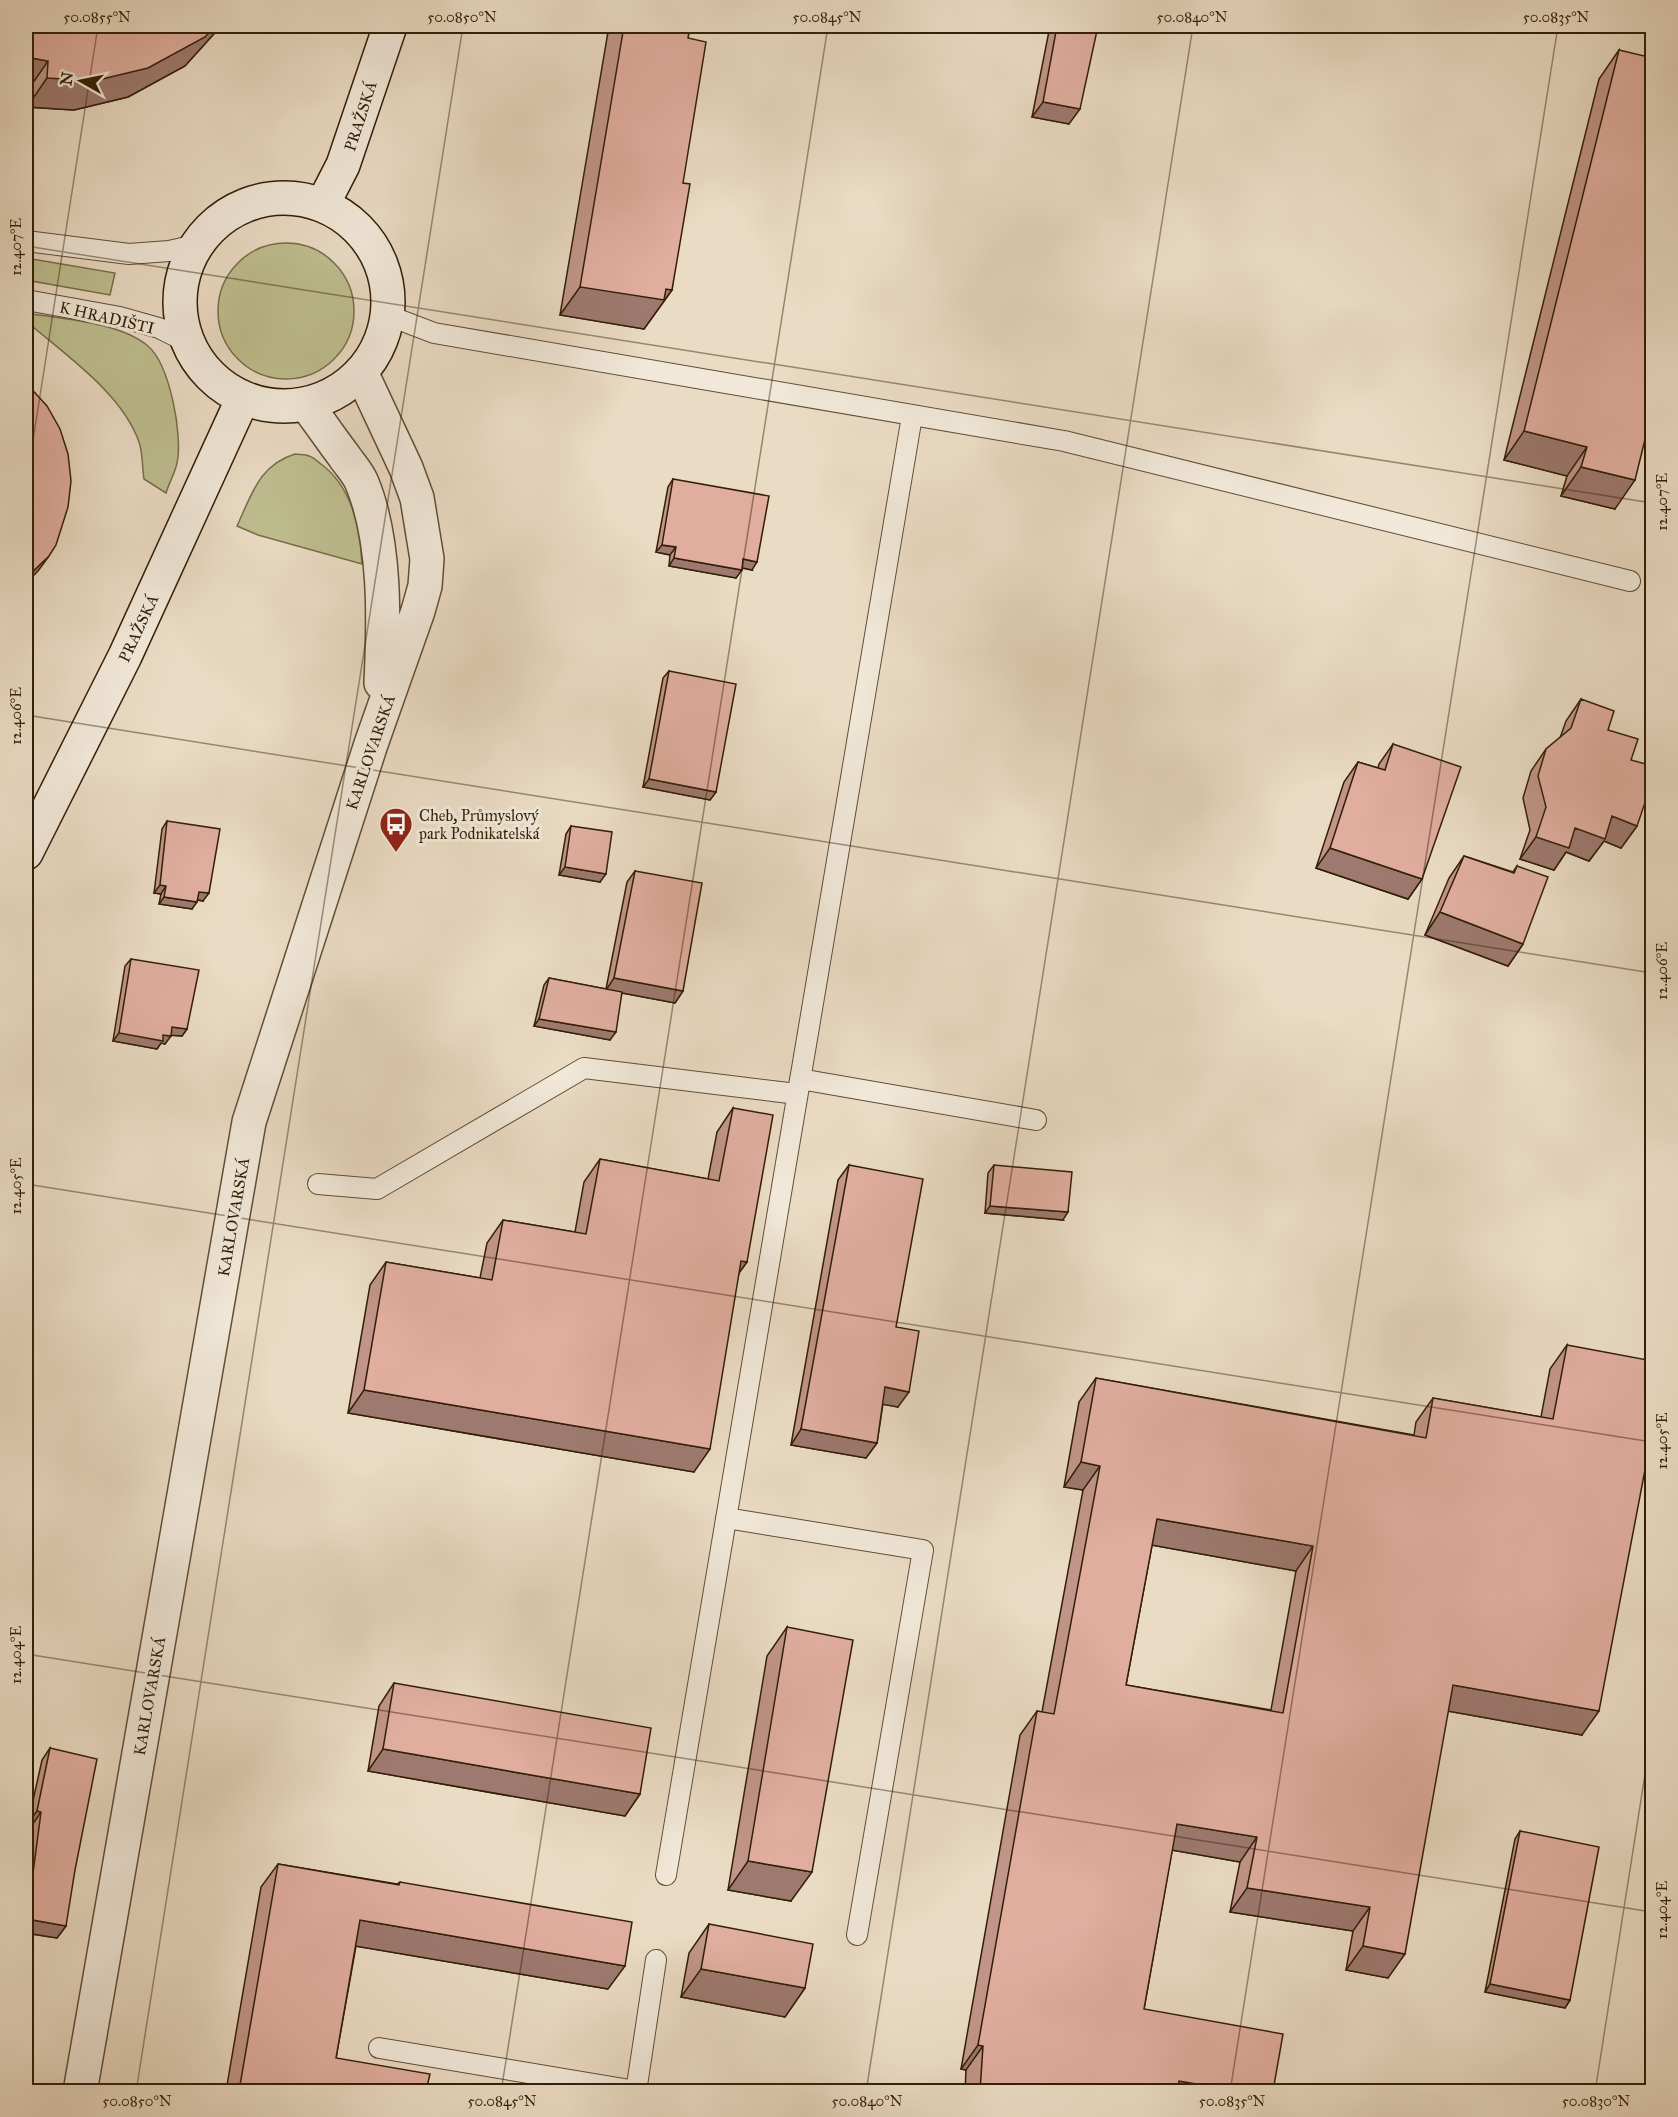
<svg xmlns="http://www.w3.org/2000/svg" width="1678" height="2117" viewBox="0 0 1678 2117" font-family="'IM FELL Great Primer',serif">
<style>
.green{fill:#bebe8f;stroke:#786e4a;stroke-width:1.5}
.lines{fill:none;stroke-linecap:round;stroke-linejoin:round}
.service-casing{stroke:#604e36;stroke-width:22}
.tertiary-casing{stroke:#604e36;stroke-width:36}
.secondary-casing{stroke:#321f06;stroke-width:36}
.service{stroke:#f1e8d9;stroke-width:20}
.tertiary{stroke:#f1e8d9;stroke-width:33}
.secondary{stroke:#f1e8d9;stroke-width:33}
.wall{fill:#c19589;stroke:#321f06;stroke-width:1.5;fill-rule:evenodd}
.shaded-wall{fill:#9d796f;stroke:#321f06;stroke-width:1.5}
.building{fill:#e0ad9f;stroke:#321f06;stroke-width:1.5;fill-rule:evenodd}
.ticks{fill:none;stroke:#321f06;stroke-width:1.5;stroke-opacity:0.45}
.labels{text-anchor:middle;stroke-width:6;stroke-linejoin:round;paint-order:stroke}
.street-label{font-size:16px;fill:#321f06;stroke:#f1e8d9}
.poi-label{font-size:16px;fill:#321f06;stroke:#f1e8d9;text-anchor:start}
.neatline{fill:none;stroke:#321f06;stroke-width:2}
.ticks-label{font-size:15px;text-anchor:middle;fill:#321f06}
</style>
<rect width="100%" height="100%" fill="#eadbc4"/>
<filter id="stains"><feTurbulence type="fractalNoise" baseFrequency=".00333" numOctaves="4"/><feColorMatrix values="0 0 0 0 .2 0 0 0 0 .09 0 0 0 0 .02 0 0 0 .5 -.17"/></filter>
<radialGradient id="worn" r=".72"><stop offset=".6" stop-color="#630" stop-opacity="0"/><stop offset="1" stop-color="#630" stop-opacity=".3"/></radialGradient>
<path class="green" d="M218 311a68 68 0 1 1 136 0a68 68 0 1 1-136 0Z
M 26,258 L 115,273 L 110,295 L 26,280 Z
M 26,313 C 62,319 119,322 148,346 C 170,365 183,436 177,463 C 175,473 169,483 166,493 L 144,479 C 142,467 143,453 139,442 C 122,393 64,354 26,321 Z
M 295,454 C 300,455 305,454 309,456 C 313,457 317,461 321,464 C 352,487 360,527 362,564 L 258,535 L 237,526 C 252,494 259,465 295,454 Z"/>
<g class="lines">
<defs>
<path id="service" d="M 26,241 L 129,254 L 169,251 L 196,245
M 26,300 L 120,317 L 159,328 L 187,342
M 387,315 L 434,333 L 1064,441 L 1630,581
M 800,1079 L 1036,1120
M 318,1184 L 377,1189 L 584,1068 L 797,1094
M 726,1518 L 923,1550 L 857,1935
M 666,1875 L 912,416
M 379,2048 L 636,2091
M 636,2092 L 656,1960"/>
<path id="tertiary" d="M 306,404 C 319,421 331,439 344,456 C 350,465 358,473 362,483 C 386,541 384,621 381,683
M 80,2092 L 249,1122 L 371,744 L 418,611 L 425,586 L 427,559 L 417,498 L 406,468 L 361,372"/>
<path id="secondary" d="M180 302a104 104 0 1 1 208 0a104 104 0 1 1-208 0Z
M 323,204 L 343,165 L 390,26
M 26,853 L 125,656 L 243,398"/>
</defs>
<use href="#service" class="service-casing"/>
<use href="#tertiary" class="tertiary-casing"/>
<use href="#secondary" class="secondary-casing"/>
<use href="#service" class="service"/>
<use href="#tertiary" class="tertiary"/>
<use href="#secondary" class="secondary"/>
</g>
<path class="wall" d="M 26,26 L 221,26 L 185,66 L 128,97 L 74,110 L 27,107 L 28,90 Z
M 609,26 L 690,26 L 688,38 L 683,183 L 672,290 L 644,329 L 560,315 Z
M 1050,26 L 1098,26 L 1069,124 L 1032,117 Z
M 1619,50 L 1615,509 L 1561,496 L 1567,476 L 1504,460 L 1599,79 Z
M 673,479 L 752,570 L 742,568 L 736,578 L 669,566 L 670,555 L 656,552 L 668,487 Z
M 669,671 L 716,792 L 710,800 L 643,787 L 663,678 Z
M 1581,699 L 1608,730 L 1631,760 L 1637,826 L 1621,848 L 1604,841 L 1589,861 L 1566,852 L 1554,870 L 1520,859 L 1530,830 L 1523,798 L 1531,771 L 1546,749 L 1560,738 L 1566,721 Z
M 1393,744 L 1422,879 L 1408,899 L 1316,868 L 1344,782 L 1358,762 L 1378,768 L 1379,764 Z
M 167,821 L 203,901 L 197,900 L 192,909 L 159,904 L 161,894 L 154,893 L 162,829 Z
M 571,826 L 600,882 L 559,875 L 566,834 Z
M 1464,856 L 1513,872 L 1517,866 L 1523,944 L 1508,966 L 1425,935 L 1449,878 Z
M 635,871 L 683,991 L 675,1003 L 622,993 L 610,1040 L 534,1026 L 544,985 L 549,978 L 606,989 L 627,882 Z
M 131,959 L 187,1029 L 182,1036 L 171,1035 L 165,1044 L 161,1043 L 157,1049 L 113,1041 L 125,966 Z
M 733,1108 L 747,1262 L 739,1273 L 694,1472 L 348,1413 L 370,1285 L 386,1262 L 480,1278 L 487,1243 L 503,1220 L 575,1232 L 584,1182 L 600,1159 L 708,1179 L 717,1132 Z
M 849,1165 L 896,1327 L 898,1407 L 883,1404 L 877,1443 L 866,1458 L 791,1445 L 838,1180 Z
M 994,1165 L 1063,1220 L 985,1213 L 988,1173 Z
M 1567,1345 L 1582,1735 L 1448,1711 L 1388,1978 L 1346,1970 L 1353,1931 L 1230,1912 L 1240,1862 L 1172,1850 L 1144,2009 L 1273,2091 L 965,2091 L 966,2070 L 961,2069 L 1020,1735 L 1037,1711 L 1042,1712 L 1083,1490 L 1064,1487 L 1079,1402 L 1096,1378 L 1414,1435 L 1416,1422 L 1433,1398 L 1541,1417 L 1550,1369 ZM 1152,1545 L 1296,1571 L 1271,1710 L 1126,1685 Z
M 787,1627 L 791,1901 L 728,1890 L 767,1656 Z
M 394,1683 L 640,1794 L 625,1816 L 368,1771 L 379,1706 Z
M 50,1748 L 66,1926 L 57,1938 L 26,1933 L 26,1877 L 33,1824 L 28,1823 L 42,1760 Z
M 1520,1831 L 1570,2000 L 1565,2008 L 1485,1992 L 1515,1839 Z
M 278,1864 L 397,1884 L 400,1882 L 608,1989 L 356,1946 L 336,2058 L 426,2091 L 226,2091 L 261,1887 Z
M 709,1924 L 805,1988 L 785,2017 L 681,1997 L 689,1953 Z
M 697,2084 L 739,2091 L 691,2091 Z"/>
<path class="shaded-wall" d="M 215,26 L 221,26 L 185,66 L 128,97 L 74,110 L 27,107 L 47,78 Z
M 26,57 L 48,61 L 28,90 L 26,90 Z
M 1043,102 L 1080,109 L 1069,124 L 1032,117 Z
M 580,287 L 666,289 L 672,290 L 644,329 L 560,315 Z
M 1524,431 L 1587,447 L 1567,476 L 1504,460 Z
M 1581,467 L 1635,480 L 1615,509 L 1561,496 Z
M 662,545 L 676,547 L 670,555 L 656,552 Z
M 49,556 L 38,571 L 26,583 L 26,578 Z
M 674,558 L 742,570 L 736,578 L 669,566 Z
M 743,559 L 757,562 L 752,570 L 738,567 Z
M 649,779 L 716,792 L 710,800 L 643,787 Z
M 1612,816 L 1637,826 L 1621,848 L 1604,841 L 1589,861 L 1566,852 L 1554,870 L 1520,859 L 1536,837 L 1575,828 Z
M 1330,848 L 1422,879 L 1408,899 L 1316,868 Z
M 565,867 L 606,874 L 600,882 L 559,875 Z
M 160,885 L 166,886 L 161,894 L 154,893 Z
M 199,892 L 209,893 L 203,901 L 193,899 Z
M 164,897 L 197,902 L 192,909 L 159,904 Z
M 1440,912 L 1523,944 L 1508,966 L 1425,935 Z
M 614,978 L 683,991 L 675,1003 L 606,990 Z
M 539,1019 L 616,1032 L 610,1040 L 534,1026 Z
M 172,1027 L 187,1029 L 182,1036 L 167,1035 Z
M 119,1033 L 163,1035 L 171,1036 L 165,1044 L 161,1043 L 157,1049 L 113,1041 Z
M 990,1206 L 1068,1212 L 1063,1220 L 985,1213 Z
M 741,1261 L 747,1262 L 730,1285 Z
M 885,1387 L 909,1392 L 898,1407 L 875,1403 Z
M 364,1390 L 710,1449 L 694,1472 L 348,1413 Z
M 801,1429 L 877,1443 L 866,1458 L 791,1445 Z
M 1081,1462 L 1100,1466 L 1083,1490 L 1064,1487 Z
M 1157,1519 L 1313,1546 L 1296,1571 L 1140,1543 Z
M 1453,1685 L 1599,1711 L 1582,1735 L 1436,1709 Z
M 383,1749 L 640,1794 L 625,1816 L 368,1771 Z
M 37,1811 L 41,1812 L 33,1824 L 28,1823 Z
M 1177,1824 L 1257,1837 L 1240,1862 L 1160,1848 Z
M 748,1861 L 812,1872 L 791,1901 L 728,1890 Z
M 1247,1888 L 1370,1907 L 1353,1931 L 1230,1912 Z
M 27,1919 L 66,1926 L 57,1938 L 26,1933 L 26,1921 Z
M 360,1920 L 625,1966 L 608,1989 L 343,1944 Z
M 1363,1946 L 1405,1954 L 1388,1978 L 1346,1970 Z
M 701,1969 L 805,1988 L 785,2017 L 681,1997 Z
M 1490,1984 L 1570,2000 L 1565,2008 L 1485,1992 Z
M 978,2045 L 983,2046 L 966,2070 L 961,2069 Z
M 1179,2081 L 1239,2091 L 1171,2091 Z"/>
<path class="building" d="M 26,26 L 215,26 L 205,37 L 148,68 L 94,81 L 47,78 L 48,61 L 26,57 Z
M 624,26 L 690,26 L 688,38 L 706,42 L 683,183 L 690,184 L 672,290 L 666,289 L 664,300 L 580,287 Z
M 1057,26 L 1098,26 L 1080,109 L 1043,102 Z
M 1619,50 L 1653,58 L 1653,407 L 1635,480 L 1581,467 L 1587,447 L 1524,431 Z
M 26,383 L 47,406 L 60,429 L 68,454 L 71,481 L 68,507 L 56,545 L 49,556 L 26,578 Z
M 673,479 L 769,496 L 757,562 L 743,559 L 742,570 L 674,558 L 676,547 L 662,545 Z
M 669,671 L 736,684 L 716,792 L 649,779 Z
M 1581,699 L 1614,711 L 1608,730 L 1638,739 L 1631,760 L 1653,766 L 1653,779 L 1637,826 L 1612,816 L 1605,839 L 1575,828 L 1569,848 L 1536,837 L 1546,807 L 1538,776 L 1546,749 L 1571,728 Z
M 1393,744 L 1461,767 L 1422,879 L 1330,848 L 1358,762 L 1385,770 Z
M 167,821 L 220,829 L 209,893 L 199,892 L 197,902 L 164,897 L 166,886 L 160,885 Z
M 571,826 L 612,832 L 606,874 L 565,867 Z
M 1464,856 L 1514,873 L 1517,866 L 1548,877 L 1523,944 L 1440,912 Z
M 635,871 L 702,883 L 683,991 L 614,978 Z
M 131,959 L 199,970 L 187,1029 L 172,1027 L 171,1036 L 163,1035 L 163,1041 L 119,1033 Z
M 549,978 L 622,992 L 616,1032 L 539,1019 Z
M 733,1108 L 773,1115 L 747,1262 L 741,1261 L 710,1449 L 364,1390 L 386,1262 L 492,1280 L 503,1220 L 586,1234 L 600,1159 L 719,1181 Z
M 849,1165 L 923,1179 L 896,1327 L 919,1331 L 909,1392 L 885,1387 L 877,1443 L 801,1429 Z
M 994,1165 L 1072,1172 L 1068,1212 L 990,1206 Z
M 1567,1345 L 1653,1361 L 1653,1428 L 1599,1711 L 1453,1685 L 1405,1954 L 1363,1946 L 1370,1907 L 1247,1888 L 1257,1837 L 1177,1824 L 1144,2009 L 1283,2034 L 1273,2091 L 1239,2091 L 1179,2081 L 1177,2091 L 980,2091 L 983,2046 L 978,2045 L 1037,1711 L 1054,1714 L 1100,1466 L 1081,1462 L 1096,1378 L 1426,1438 L 1433,1398 L 1553,1419 ZM 1157,1519 L 1313,1546 L 1283,1713 L 1126,1685 Z
M 787,1627 L 853,1640 L 812,1872 L 748,1861 Z
M 394,1683 L 651,1728 L 640,1794 L 383,1749 Z
M 50,1748 L 97,1759 L 75,1870 L 66,1926 L 27,1919 L 41,1812 L 37,1811 Z
M 1520,1831 L 1599,1847 L 1570,2000 L 1490,1984 Z
M 278,1864 L 399,1885 L 400,1882 L 632,1922 L 625,1966 L 360,1920 L 336,2058 L 430,2074 L 426,2091 L 239,2091 Z
M 709,1924 L 813,1944 L 805,1988 L 701,1969 Z
M 697,2084 L 739,2091 L 695,2091 Z"/>
<path class="ticks" d="M 1601,26 L 1652,34M 26,246 L 1652,503M 26,485 L 98,26M 26,715 L 1652,973M 26,1184 L 1652,1442M 26,1654 L 1652,1912M 136,2092 L 463,26M 501,2092 L 828,26M 866,2092 L 1193,26M 1230,2092 L 1558,26M 1595,2092 L 1652,1730"/>
<defs>
<symbol id="bus-pin" viewBox="-11 -11 22 30"><path d="M0 17L-7.5 6A9.5 9.5 0 1 1 7.5 6Z" fill="#8f2418" stroke="#f1e8d9"/><path d="M-5-6H5V4H4V6H2V4H-2V6H-4V4H-5ZM-3.5-4V0h7V-4ZM-3.5 1.2v1.5H-2V1.2ZM2 1.2v1.5H3.5V1.2Z" fill="#fff"/></symbol>
</defs>
<g fill-rule="evenodd">
<use href="#bus-pin" x="377" y="805" width="38" height="52"/>
</g>
<g class="labels">
<g class="street-label">
<text transform="translate(360 116) rotate(-72)" y="6">PRAŽSKÁ</text>
<text transform="translate(107 317) rotate(13)" y="6">K HRADIŠTI</text>
<text transform="translate(138 628) rotate(-65)" y="6">PRAŽSKÁ</text>
<text transform="translate(370 752) rotate(-71)" y="6">KARLOVARSKÁ</text>
<text transform="translate(233 1217) rotate(-80)" y="6">KARLOVARSKÁ</text>
<text transform="translate(149 1696) rotate(-80)" y="6">KARLOVARSKÁ</text>
</g>
<g class="poi-label">
<text x="419" y="821">Cheb, Průmyslový<tspan x="419" dy="18">park Podnikatelská</tspan></text>
</g>
</g>
<rect width="1678" height="2117" fill="none" stroke="#eadbc4" stroke-width="66"/>
<g transform="translate(81 81) rotate(279)" stroke="#f1e8d9" stroke-width="4.5" paint-order="stroke">
<path d="M0-4.5L10 22L0 15L-10 22Z" fill="#321f06"/>
<text y="-9" font-size="16" font-weight="bold" text-anchor="middle" fill="#321f06">N</text>
</g>
<rect x="33" y="33" width="1612" height="2051" class="neatline"/>
<g class="ticks-label">
<text x="97" y="22">50.0855°N</text>
<text x="462" y="22">50.0850°N</text>
<text x="827" y="22">50.0845°N</text>
<text x="1192" y="22">50.0840°N</text>
<text x="1556" y="22">50.0835°N</text>
<text transform="translate(16 247) rotate(-90)" y="5">12.407°E</text>
<text transform="translate(1662 502) rotate(-90)" y="5">12.407°E</text>
<text transform="translate(16 716) rotate(-90)" y="5">12.406°E</text>
<text transform="translate(1662 971) rotate(-90)" y="5">12.406°E</text>
<text transform="translate(16 1186) rotate(-90)" y="5">12.405°E</text>
<text transform="translate(1662 1441) rotate(-90)" y="5">12.405°E</text>
<text transform="translate(16 1655) rotate(-90)" y="5">12.404°E</text>
<text transform="translate(1662 1910) rotate(-90)" y="5">12.404°E</text>
<text x="137" y="2106">50.0850°N</text>
<text x="502" y="2106">50.0845°N</text>
<text x="867" y="2106">50.0840°N</text>
<text x="1232" y="2106">50.0835°N</text>
<text x="1596" y="2106">50.0830°N</text>
</g>
<rect width="100%" height="100%" filter="url(#stains)"/>
<rect width="100%" height="100%" fill="url(#worn)"/>
</svg>
